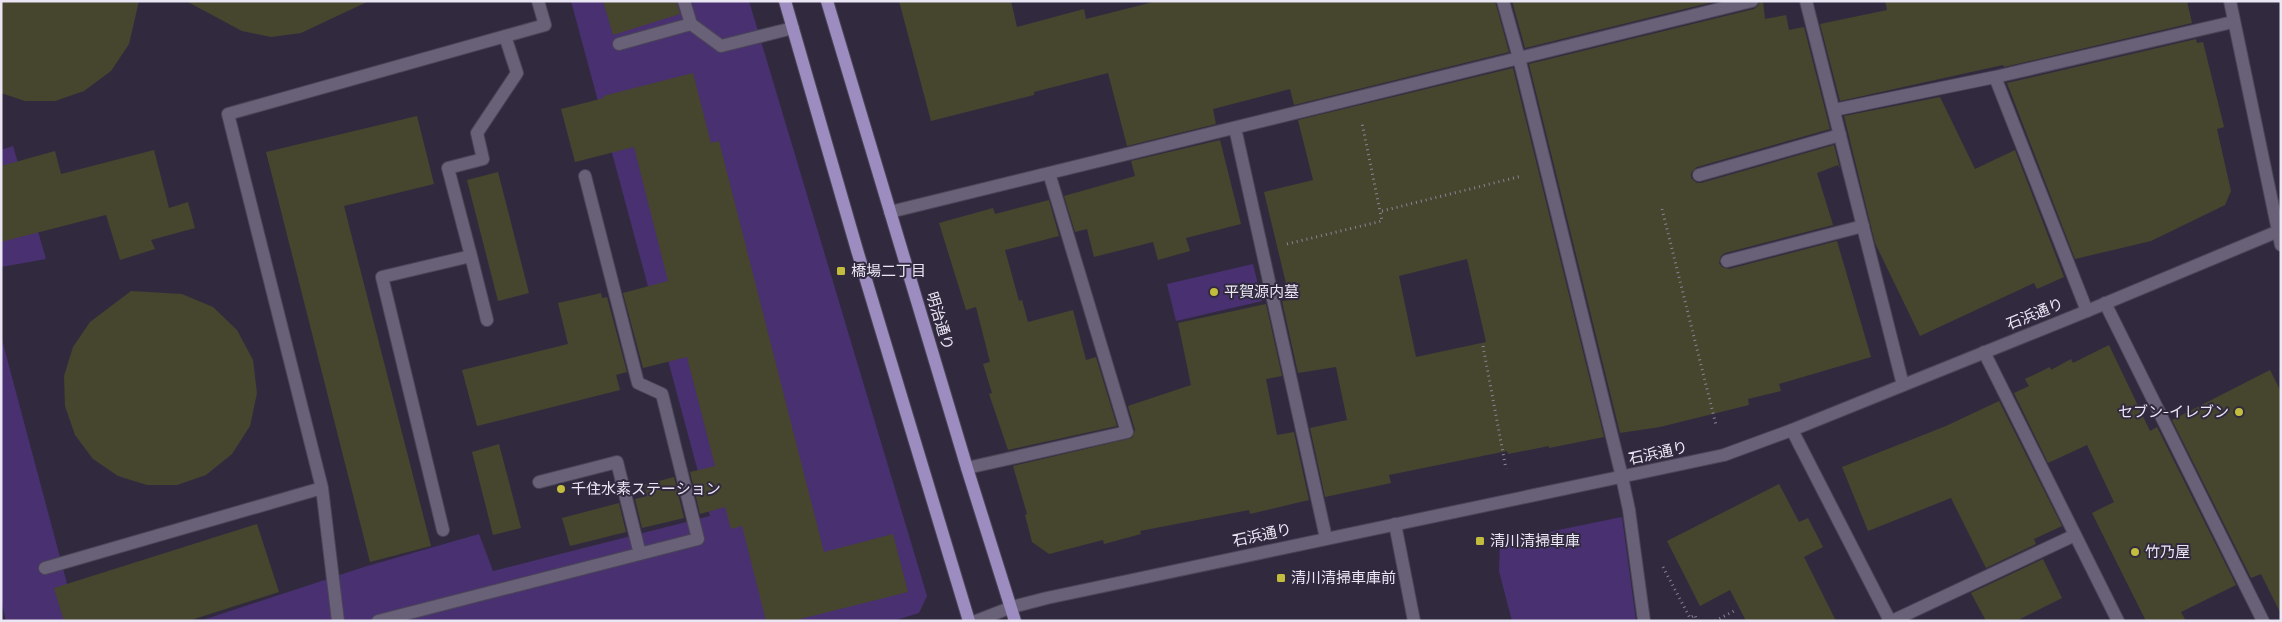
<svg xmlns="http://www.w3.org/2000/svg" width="2282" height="622" viewBox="0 0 2282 622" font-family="Barlow,'Noto Sans JP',sans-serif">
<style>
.green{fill:#493071}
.building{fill:#46452e;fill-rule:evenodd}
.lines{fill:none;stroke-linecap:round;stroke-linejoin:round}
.lane-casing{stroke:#4b4557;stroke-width:14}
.street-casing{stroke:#4b4557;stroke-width:14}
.secondary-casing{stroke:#4b4557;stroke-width:14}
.primary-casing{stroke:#4b4557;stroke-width:14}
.path{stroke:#8a8496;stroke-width:3;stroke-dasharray:1 4;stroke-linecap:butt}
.lane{stroke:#686178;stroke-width:12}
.street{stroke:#686178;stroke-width:12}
.secondary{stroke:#686178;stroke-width:12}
.primary{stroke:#9d8cc0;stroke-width:12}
.poi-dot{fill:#c3bd3e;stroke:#312a3f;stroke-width:2}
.labels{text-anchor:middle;stroke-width:4;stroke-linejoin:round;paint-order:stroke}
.poi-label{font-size:15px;fill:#eae6f4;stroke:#312a3f;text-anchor:start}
.street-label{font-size:15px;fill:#eae6f4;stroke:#312a3f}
</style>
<rect width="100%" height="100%" fill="#312a3f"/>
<path class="green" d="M 571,1 L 749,1 L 927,596 L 919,613 L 893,621 L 200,621 L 364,567 L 479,534 L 493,571 L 710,516 Z
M 13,146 L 46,259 L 1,267 L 1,150 Z
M 1253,264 L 1262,301 L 1176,321 L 1167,284 Z
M 1,336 L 77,621 L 6,621 L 1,600 Z
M 1622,517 L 1636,621 L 1512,621 L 1499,571 L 1500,542 Z"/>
<path class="building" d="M 1,1 L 139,1 L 129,44 L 111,71 L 84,91 L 55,101 L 25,101 L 1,93 Z
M 186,1 L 369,1 L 301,33 L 271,37 L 242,31 Z
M 603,1 L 676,1 L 680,14 L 613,35 Z
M 899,1 L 1011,1 L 1017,27 L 1084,9 L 1086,19 L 1157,1 L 1495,1 L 1509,52 L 1294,105 L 1290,89 L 1213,109 L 1216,124 L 1127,146 L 1108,73 L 1034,92 L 1034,95 L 931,121 Z
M 1512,1 L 1717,1 L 1525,48 Z
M 1760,1 L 1763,1 L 1765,19 L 1786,15 L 1789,30 L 1804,27 L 1830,129 L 1697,167 L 1691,173 L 1691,178 L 1697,183 L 1701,183 L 1834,145 L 1840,169 L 1838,165 L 1817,173 L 1833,225 L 1725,253 L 1721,256 L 1719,263 L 1722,267 L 1729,269 L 1837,241 L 1871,357 L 1779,384 L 1781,391 L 1748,399 L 1749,405 L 1660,427 L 1620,433 L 1529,64 L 1754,9 L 1758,6 Z
M 1885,1 L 2187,1 L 2192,23 L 2004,67 L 2003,65 L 1840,101 L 1820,24 L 1887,10 Z
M 2196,39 L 2197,43 L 2203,42 L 2224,127 L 2217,129 L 2231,191 L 2225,205 L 2151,241 L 2075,259 L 2007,83 Z
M 1513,68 L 1604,437 L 1549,448 L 1549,446 L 1508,454 L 1507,451 L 1389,475 L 1391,483 L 1325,497 L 1310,428 L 1347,420 L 1336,367 L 1298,373 L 1282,301 L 1290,300 L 1264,192 L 1313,180 L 1298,120 ZM 1467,259 L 1486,342 L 1416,357 L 1399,276 Z
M 693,73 L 711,143 L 719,141 L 824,552 L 893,534 L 908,592 L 792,621 L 766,621 L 742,526 L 731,529 L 725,507 L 700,514 L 690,472 L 715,466 L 687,357 L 643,368 L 623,293 L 668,281 L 634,147 L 575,162 L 561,109 L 604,98 L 603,96 Z
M 1940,97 L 1975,169 L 2015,150 L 2064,277 L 2037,289 L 2034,283 L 1920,336 L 1875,243 L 1844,116 Z
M 417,116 L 434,184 L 344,206 L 431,546 L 370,562 L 266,152 Z
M 1220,140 L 1241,224 L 1186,238 L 1190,251 L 1158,260 L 1153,242 L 1094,257 L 1087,229 L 1075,232 L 1064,196 L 1135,176 L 1131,161 Z
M 154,150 L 169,208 L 188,202 L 195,228 L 151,240 L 155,249 L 120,260 L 106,215 L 1,242 L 1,166 L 55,151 L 61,174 Z
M 498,172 L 529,293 L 498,301 L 467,180 Z
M 1049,200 L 1059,236 L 1005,250 L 1019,301 L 1022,300 L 1028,322 L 1073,310 L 1086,360 L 1096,357 L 1117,426 L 1008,450 L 989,394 L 992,393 L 983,364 L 990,362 L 976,307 L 966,310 L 939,223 L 993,208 L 995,214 Z
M 131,291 L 182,294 L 213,307 L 237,330 L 253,360 L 257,393 L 250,426 L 232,454 L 206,475 L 177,485 L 147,485 L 118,476 L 93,459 L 75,435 L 65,406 L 64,376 L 73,347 L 90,322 Z
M 601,293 L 602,298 L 607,297 L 627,372 L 616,375 L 620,390 L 477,426 L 462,370 L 568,344 L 558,303 Z
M 1266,304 L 1282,376 L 1266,379 L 1277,435 L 1294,432 L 1309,500 L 1250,514 L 1249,510 L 1140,531 L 1141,534 L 1104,544 L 1103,540 L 1049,554 L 1032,542 L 1025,515 L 1027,514 L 1013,466 L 1132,438 L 1135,430 L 1128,406 L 1191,385 L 1178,323 Z
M 2109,345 L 2150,431 L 2157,427 L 2236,585 L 2181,612 L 2186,621 L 2146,621 L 2092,513 L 2114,502 L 2087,445 L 2048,463 L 2014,393 L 2029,386 L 2025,379 L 2050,367 L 2051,370 L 2071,359 L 2073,363 Z
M 2270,370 L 2281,392 L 2281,614 L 2261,574 L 2251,578 L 2172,420 Z
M 1999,401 L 2062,526 L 2034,539 L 2036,544 L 1986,568 L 1951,498 L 1868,531 L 1842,467 L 1946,426 Z
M 499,444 L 521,528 L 493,535 L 472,452 Z
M 674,477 L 684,518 L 642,528 L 635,499 L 647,496 L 644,485 Z
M 1779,484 L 1799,522 L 1808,518 L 1823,547 L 1804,557 L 1836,621 L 1746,621 L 1730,590 L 1700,606 L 1667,541 Z
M 619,503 L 626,532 L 570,546 L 562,518 Z
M 257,524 L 279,592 L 188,621 L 64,621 L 54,588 Z
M 2043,559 L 2062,598 L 2016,621 L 1986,621 L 1971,593 Z"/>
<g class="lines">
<defs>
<path id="lane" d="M 684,1 L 691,24 L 721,46 L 793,28
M 619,44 L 691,24
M 1995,77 L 2087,311
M 1834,110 L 1995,77 L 2233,22
M 1699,175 L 1840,135
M 471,256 L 487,320
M 1727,261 L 1863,226
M 2105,303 L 2263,621
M 1622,477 L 1629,510 L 1644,621
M 539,482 L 617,462 L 640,554
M 322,488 L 228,114 L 545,25 L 538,1
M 1395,524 L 1414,621
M 443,530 L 382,277 L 471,256 L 448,168 L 483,159 L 477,133 L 517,73 L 505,36
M 45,568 L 322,488 L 338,621
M 378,621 L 698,539 L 662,394 L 638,383 L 585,176
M 1892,621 L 2075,535"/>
<path id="street" d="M 1503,1 L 1519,58 L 1622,477
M 1806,1 L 1903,385
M 1235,128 L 1326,538
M 890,212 L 1752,1
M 1984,352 L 2118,621
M 1792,430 L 1890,621
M 967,468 L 1127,432 L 1049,173"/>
<path id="secondary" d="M 2230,1 L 2281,245
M 976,621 L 1012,607 L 1047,598 L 1724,455 L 1792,430 L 2087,311 L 2281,230"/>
<path id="primary" d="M 785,1 L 857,250 L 969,621
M 827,1 L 967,468 L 1015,621"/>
</defs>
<use href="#lane" class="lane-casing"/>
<use href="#street" class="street-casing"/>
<use href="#secondary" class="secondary-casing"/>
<use href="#primary" class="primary-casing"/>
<path class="path" d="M 1662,209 L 1716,425
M 1382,211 L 1522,176
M 1287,244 L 1382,221 L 1362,123
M 1483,346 L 1506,469
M 1663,567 L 1690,618 L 1695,615 L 1697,621
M 1715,621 L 1734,611"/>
<use href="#lane" class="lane"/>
<use href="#street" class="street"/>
<use href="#secondary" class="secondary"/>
<use href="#primary" class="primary"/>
</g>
<g class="poi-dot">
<rect x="836" y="266" width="10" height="10" rx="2.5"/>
<circle cx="1214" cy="292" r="5"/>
<circle cx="2239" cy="412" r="5"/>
<circle cx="561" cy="489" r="5"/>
<rect x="1475" y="536" width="10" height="10" rx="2.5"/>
<circle cx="2135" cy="552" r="5"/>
<rect x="1276" y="573" width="10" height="10" rx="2.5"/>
</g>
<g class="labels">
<g class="poi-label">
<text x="851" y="276">橋場二丁目</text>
<text x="1224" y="297">平賀源内墓</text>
<text x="2229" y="417" text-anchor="end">セブン-イレブン</text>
<text x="571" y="494">千住水素ステーション</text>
<text x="1490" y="546">清川清掃車庫</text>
<text x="2145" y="557">竹乃屋</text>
<text x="1291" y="583">清川清掃車庫前</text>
</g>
<g class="street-label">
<text transform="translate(2035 314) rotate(-22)" y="5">石浜通り</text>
<text transform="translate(940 321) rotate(73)" y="5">明治通り</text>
<text transform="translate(1658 453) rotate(-12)" y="5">石浜通り</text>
<text transform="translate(1262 535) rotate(-12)" y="5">石浜通り</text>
</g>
</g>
<rect width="2282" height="622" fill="none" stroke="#eae6f4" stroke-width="5"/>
</svg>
